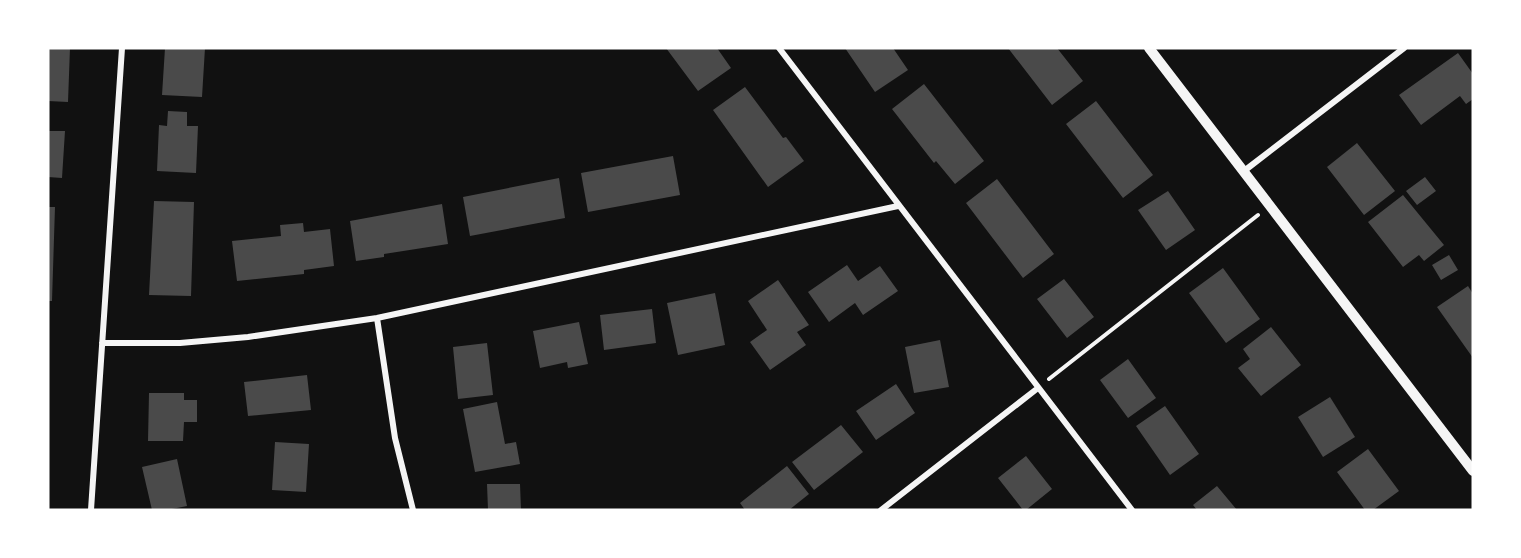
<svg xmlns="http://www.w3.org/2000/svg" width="1521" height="558" viewBox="0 0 1521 558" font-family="Commissioner,sans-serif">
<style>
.building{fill:#4a4a4a}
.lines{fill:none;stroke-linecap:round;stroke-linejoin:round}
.path{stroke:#f5f5f5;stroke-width:4}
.minor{stroke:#f5f5f5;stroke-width:6}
.tertiary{stroke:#f5f5f5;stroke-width:10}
</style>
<rect width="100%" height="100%" fill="#111"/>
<path class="building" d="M 48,48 L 70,48 L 68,102 L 48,101 Z
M 165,48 L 205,48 L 202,97 L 162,95 Z
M 666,48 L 717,48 L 731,68 L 698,91 Z
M 845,48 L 893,48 L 908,70 L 875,92 Z
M 1008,48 L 1057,48 L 1083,81 L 1052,105 Z
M 1458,53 L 1473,74 L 1473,99 L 1466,104 L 1460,96 L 1421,125 L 1399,95 Z
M 924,84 L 984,161 L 955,184 L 936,161 L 934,163 L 892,109 Z
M 745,87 L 783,138 L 786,137 L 804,161 L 768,187 L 713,110 Z
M 1096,101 L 1153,175 L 1123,198 L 1066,124 Z
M 168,111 L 187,112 L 187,126 L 198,126 L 196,173 L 157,171 L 159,125 L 167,126 Z
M 48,131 L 65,131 L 62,178 L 48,177 Z
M 1357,143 L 1395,191 L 1364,215 L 1327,167 Z
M 673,156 L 680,195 L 588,212 L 581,173 Z
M 1425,177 L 1436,191 L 1417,205 L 1406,191 Z
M 559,178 L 565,218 L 470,236 L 463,197 Z
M 997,179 L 1054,254 L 1023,278 L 966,203 Z
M 1168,191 L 1195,230 L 1166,250 L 1138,210 Z
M 1403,195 L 1444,245 L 1424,261 L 1419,255 L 1403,267 L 1368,222 Z
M 154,201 L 194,202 L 191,296 L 149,295 Z
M 442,204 L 448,244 L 384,254 L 384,257 L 356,261 L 350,221 Z
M 48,207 L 55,207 L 52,301 L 48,301 Z
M 303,223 L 304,232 L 330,229 L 334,266 L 304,270 L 304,274 L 237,281 L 232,241 L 281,236 L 280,225 Z
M 1449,255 L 1458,270 L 1441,280 L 1432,265 Z
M 847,265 L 858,281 L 880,266 L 898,291 L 863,315 L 855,303 L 829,322 L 808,292 Z
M 1223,268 L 1260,319 L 1226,343 L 1189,293 Z
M 1064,279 L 1094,317 L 1067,338 L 1037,299 Z
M 778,280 L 809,325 L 797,332 L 806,345 L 770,370 L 750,342 L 767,330 L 748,301 Z
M 1468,286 L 1473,294 L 1473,358 L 1437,307 Z
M 715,293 L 725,345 L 678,355 L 667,303 Z
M 652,309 L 656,343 L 604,350 L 600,315 Z
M 579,322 L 588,364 L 568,368 L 567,362 L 540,368 L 533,331 Z
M 1271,327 L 1301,365 L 1261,396 L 1238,368 L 1250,359 L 1243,349 Z
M 940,340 L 949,387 L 914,393 L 905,347 Z
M 487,343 L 493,395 L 458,399 L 453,347 Z
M 1128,359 L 1156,398 L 1128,418 L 1100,380 Z
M 307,375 L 311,410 L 248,416 L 244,382 Z
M 896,384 L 915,413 L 876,440 L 856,411 Z
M 149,393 L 184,393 L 184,400 L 197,400 L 197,422 L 184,422 L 183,441 L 148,441 Z
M 1330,397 L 1355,437 L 1323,457 L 1298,417 Z
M 497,402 L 505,444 L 516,442 L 520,464 L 475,472 L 463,409 Z
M 1165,406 L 1199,454 L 1170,475 L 1136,426 Z
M 841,425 L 863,452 L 814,490 L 792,462 Z
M 275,442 L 309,444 L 306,492 L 272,490 Z
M 1368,449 L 1399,491 L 1373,510 L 1365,510 L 1337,472 Z
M 1026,456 L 1052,489 L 1026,510 L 1023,510 L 998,478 Z
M 177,459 L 187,506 L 167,510 L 152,510 L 142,467 Z
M 787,466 L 809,494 L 789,510 L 745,510 L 740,503 Z
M 487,484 L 520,484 L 521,510 L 488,510 Z
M 1217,486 L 1237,510 L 1197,510 L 1193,505 Z"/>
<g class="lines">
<path class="path" d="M 1049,379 L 1258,215"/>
<path class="minor" d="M 779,48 L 1132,510
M 1244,171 L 1404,48
M 377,318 L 395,438 L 413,510
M 102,343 L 180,343 L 248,337 L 377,318 L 898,206
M 91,510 L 122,48
M 881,510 L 1038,388"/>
<path class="tertiary" d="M 1149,48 L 1473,471"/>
</g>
<rect width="1521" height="558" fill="none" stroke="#ffffff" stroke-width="99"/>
</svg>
